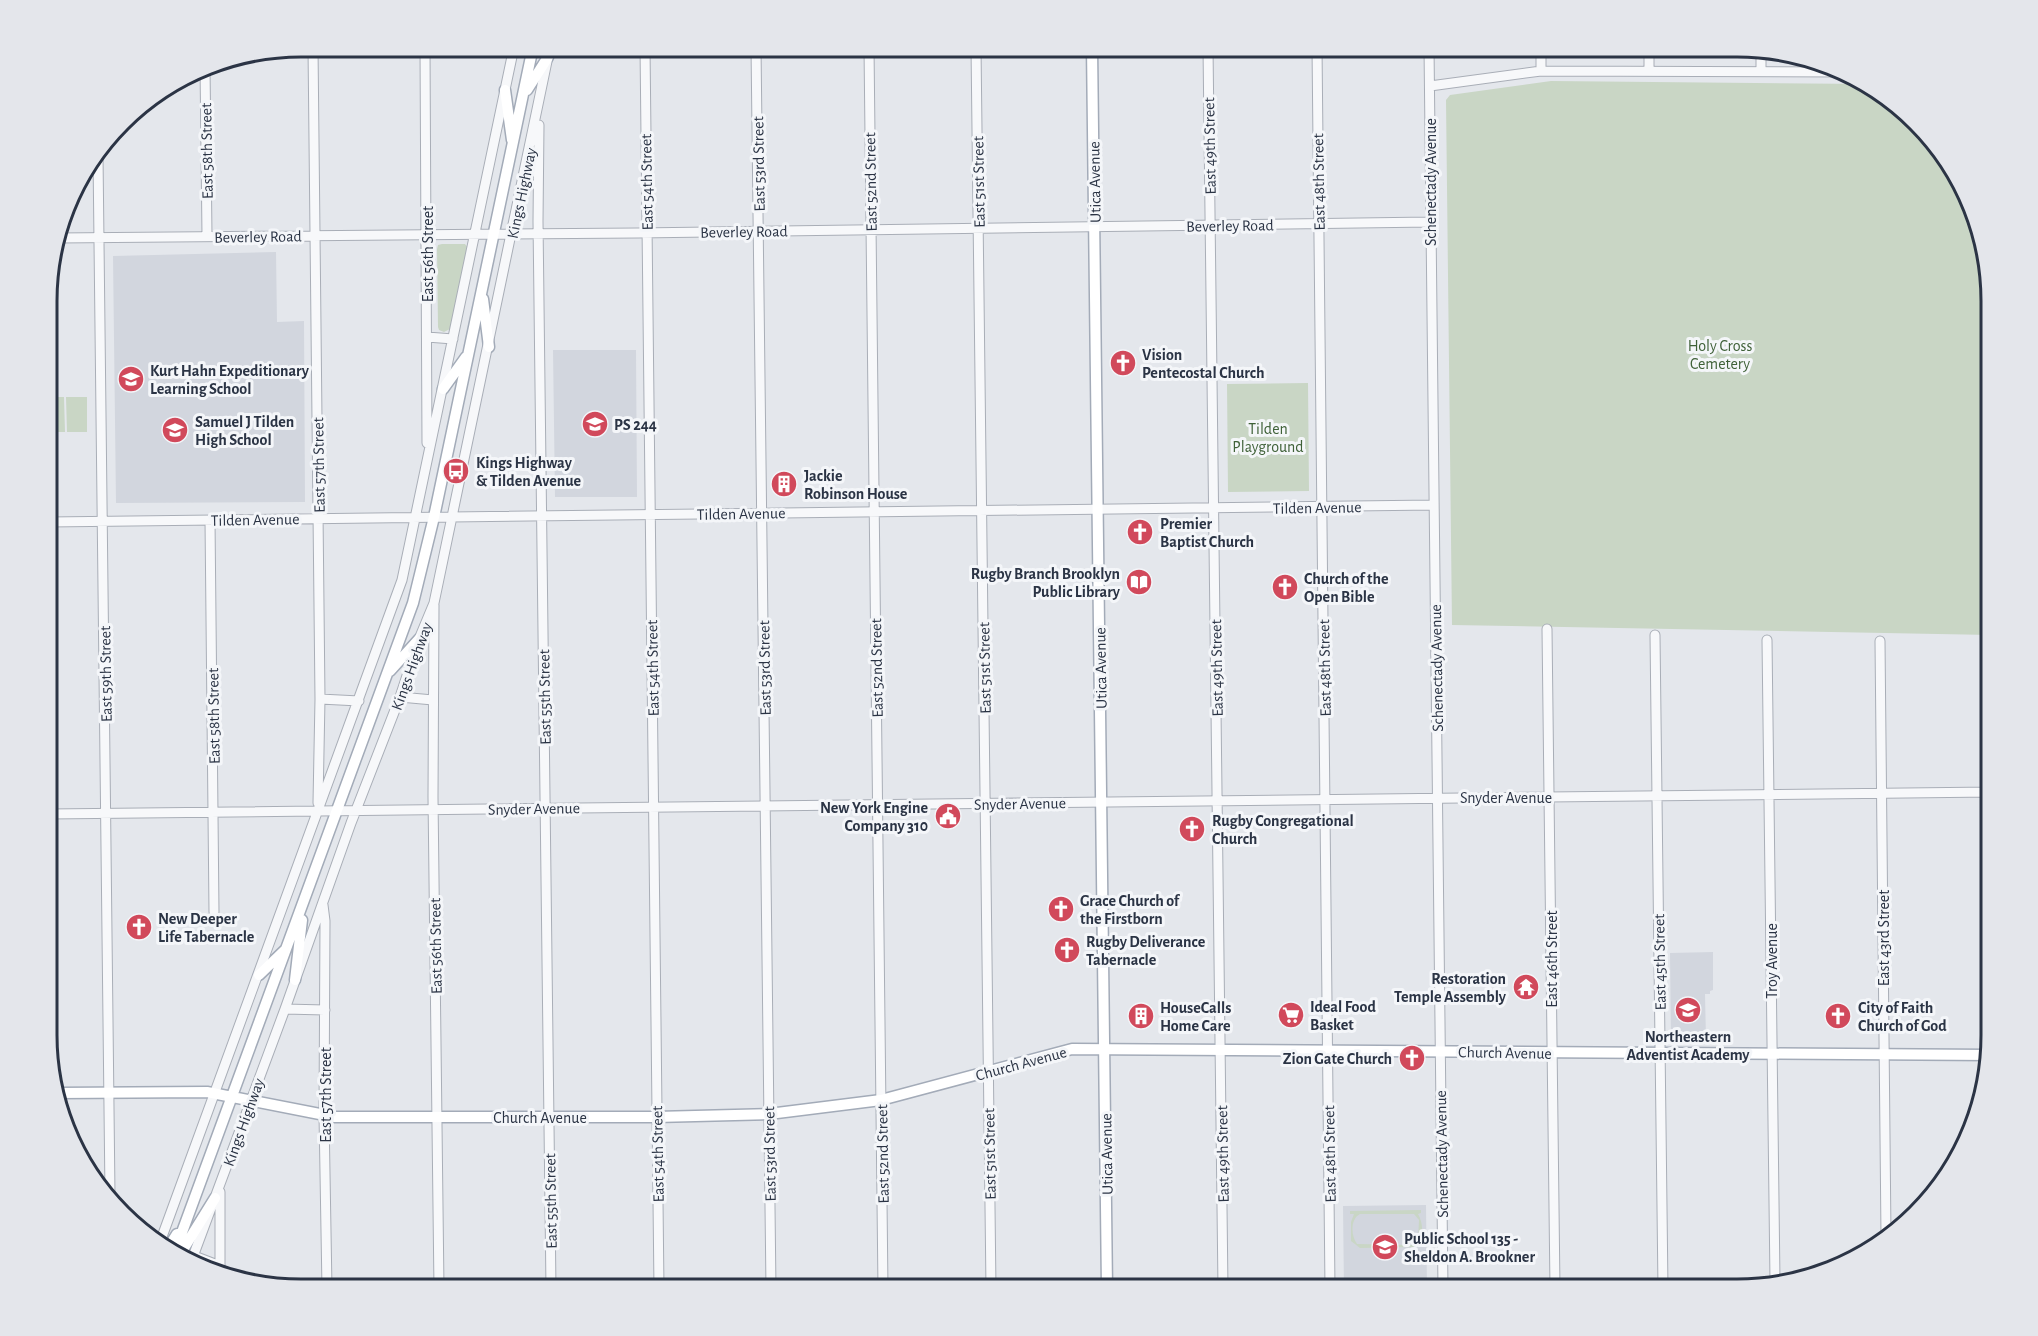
<svg xmlns="http://www.w3.org/2000/svg" width="2038" height="1336" viewBox="0 0 2038 1336" font-family="'Alegreya Sans',sans-serif">
<style>
.built{fill:#d2d6de}
.green{fill:#c9d6c5;fill-rule:evenodd}
.lines{fill:none;stroke-linecap:round;stroke-linejoin:round}
.minor-casing{stroke:#a9aeb7;stroke-width:11}
.major-casing{stroke:#a3abb8;stroke-width:13}
.minor{stroke:#f7f8fa;stroke-width:9}
.major{stroke:#fff;stroke-width:10}
.labels{text-anchor:middle;stroke-width:6;stroke-linejoin:round;paint-order:stroke}
.street-label{font-size:16px;fill:#2b3445;stroke:#f4f6f9}
.park-label{font-size:16px;fill:#3f6138;stroke:#f4f6f9}
.poi-label{font-size:16px;font-weight:bold;fill:#2b3445;stroke:#f4f6f9;text-anchor:start}
.rim{fill:none;stroke:#2b3445;stroke-width:3}
</style>
<rect width="100%" height="100%" fill="#e4e7ec"/>
<path class="built" d="M 276,252 L 277,322 L 304,321 L 305,502 L 116,503 L 113,256 Z
M 553,350 L 636,350 L 637,497 L 555,497 Z
M 1713,952 L 1713,990 L 1710,991 L 1710,994 L 1705,994 L 1706,1039 L 1671,1040 L 1670,953 Z
M 1426,1205 L 1427,1289 L 1344,1289 L 1343,1206 Z"/>
<path class="green" d="M 1551,81 L 1867,84 L 1879,90 L 1958,174 L 1991,285 L 1991,635 L 1452,625 L 1446,100 L 1450,95 Z
M 442,244 L 465,244 L 468,248 L 450,329 L 444,332 L 439,330 L 438,327 L 437,249 L 438,245 Z
M 1308,383 L 1309,491 L 1228,492 L 1227,384 Z
M 49,397 L 64,397 L 65,432 L 49,432 Z
M 66,397 L 87,397 L 87,432 L 67,432 Z
M 1421,1210 L 1421,1213 L 1418,1214 C 1424,1224 1424,1240 1414,1247 L 1360,1248 L 1351,1241 L 1351,1222 L 1354,1214 L 1350,1214 L 1350,1211 ZM 1360,1214 L 1414,1214 L 1419,1220 L 1418,1241 L 1411,1245 L 1357,1244 C 1351,1236 1350,1219 1360,1214 Z"/>
<g class="lines">
<defs>
<path id="minor" d="M 313,47 L 320,699 L 318,803
M 425,47 L 427,443
M 645,47 L 659,1289
M 756,47 L 771,1289
M 869,47 L 883,1289
M 976,47 L 991,1289
M 1208,47 L 1223,1289
M 1317,47 L 1330,1289
M 1429,47 L 1443,1289
M 1541,47 L 1541,71
M 1649,47 L 1649,70
M 1761,50 L 1761,71
M 205,66 L 207,236
M 1430,86 L 1541,71 L 1843,72
M 539,125 L 538,221 L 551,1289
M 98,155 L 110,1194
M 58,238 L 638,233 L 1430,222
M 427,337 L 453,339
M 210,520 L 214,912
M 49,522 L 1434,505
M 434,605 L 433,797 L 439,1289
M 1547,629 L 1555,1289
M 1655,635 L 1663,1289
M 1767,640 L 1775,1282
M 1880,641 L 1886,1235
M 1988,645 L 1991,974
M 400,697 L 433,700
M 320,699 L 359,701
M 49,814 L 1991,792
M 323,905 L 325,921 L 324,1115 L 327,1289
M 285,1009 L 325,1010
M 220,1192 L 220,1276
M 159,1245 L 402,580 L 514,47
M 194,1256 L 220,1266
M 191,1262 L 285,1009 L 351,823 L 400,697 L 419,639 L 434,603 L 550,47"/>
<path id="major" d="M 1092,47 L 1107,1289
M 505,90 L 512,140
M 527,90 L 548,57
M 483,299 L 489,347
M 443,389 L 466,357
M 390,671 L 419,639
M 259,975 L 285,950
M 295,980 L 302,920
M 57,1093 L 207,1092 L 335,1117 L 656,1117 L 769,1114 L 881,1100 L 1072,1049 L 1990,1055
M 167,1250 L 177,1234
M 174,1254 L 413,603 L 434,517 L 533,47
M 179,1256 L 215,1198"/>
</defs>
<use href="#minor" class="minor-casing"/>
<use href="#major" class="major-casing"/>
<use href="#minor" class="minor"/>
<use href="#major" class="major"/>
</g>
<defs>
<symbol id="church-disc" viewBox="-11 -11 22 22"><circle r="9.5" fill="#d1495b" stroke="#f4f6f9"/><path d="M-1.2-6h2.4v3.5h3.3v2.4h-3.3V6h-2.4V-.1h-3.3v-2.4h3.3Z" fill="#fff"/></symbol>
<symbol id="school-disc" viewBox="-11 -11 22 22"><circle r="9.5" fill="#d1495b" stroke="#f4f6f9"/><path d="M0-5L7-2L0 1L-7-2ZM-4 1L0 2.5L4 1V4Q0 6-4 4Z" fill="#fff"/></symbol>
<symbol id="bus-disc" viewBox="-11 -11 22 22"><circle r="9.5" fill="#d1495b" stroke="#f4f6f9"/><path d="M-5-6H5V4H4V6H2V4H-2V6H-4V4H-5ZM-3.5-4V0h7V-4ZM-3.5 1.2v1.5H-2V1.2ZM2 1.2v1.5H3.5V1.2Z" fill="#fff"/></symbol>
<symbol id="building-disc" viewBox="-11 -11 22 22"><circle r="9.5" fill="#d1495b" stroke="#f4f6f9"/><path d="M-4-6H4V6H1V3H-1V6H-4ZM-2.5-4.3h1.7v1.8h-1.7ZM.8-4.3h1.7v1.8H.8ZM-2.5-1h1.7V.8h-1.7ZM.8-1h1.7V.8H.8Z" fill="#fff"/></symbol>
<symbol id="library-disc" viewBox="-11 -11 22 22"><circle r="9.5" fill="#d1495b" stroke="#f4f6f9"/><path d="M-6-4Q-3-5.5-.7-3.5V5Q-3 3-6 4ZM6-4Q3-5.5 .7-3.5V5Q3 3 6 4Z" fill="#fff"/></symbol>
<symbol id="civic-disc" viewBox="-11 -11 22 22"><circle r="9.5" fill="#d1495b" stroke="#f4f6f9"/><path d="M-.6-6.5H3V-4.5H.6V-3L4-1V1h2V6H-6V1h2V-1L-.6-3ZM-1.2 2.5V6h2.4V2.5Z" fill="#fff"/></symbol>
<symbol id="temple-disc" viewBox="-11 -11 22 22"><circle r="9.5" fill="#d1495b" stroke="#f4f6f9"/><path d="M0-6L5-2H3V0L6.5 2.5H4V6H1.5V3h-3V6H-4V2.5H-6.5L-3 0V-2H-5Z" fill="#fff"/></symbol>
<symbol id="supermarket-disc" viewBox="-11 -11 22 22"><circle r="9.5" fill="#d1495b" stroke="#f4f6f9"/><path d="M-6-5.5h2.5l.6 2H6L4.5 2H-2.5L-4.4-4H-6ZM-1.5 3.2a1.3 1.3 0 1 0 .1 0ZM3 3.2a1.3 1.3 0 1 0 .1 0Z" fill="#fff"/></symbol>
</defs>
<g fill-rule="evenodd">
<use href="#church-disc" x="1108" y="348" width="30" height="30"/>
<use href="#school-disc" x="116" y="364" width="30" height="30"/>
<use href="#school-disc" x="580" y="409" width="30" height="30"/>
<use href="#school-disc" x="160" y="415" width="30" height="30"/>
<use href="#bus-disc" x="441" y="456" width="30" height="30"/>
<use href="#building-disc" x="769" y="469" width="30" height="30"/>
<use href="#church-disc" x="1125" y="517" width="30" height="30"/>
<use href="#library-disc" x="1124" y="567" width="30" height="30"/>
<use href="#church-disc" x="1270" y="572" width="30" height="30"/>
<use href="#civic-disc" x="933" y="801" width="30" height="30"/>
<use href="#church-disc" x="1177" y="814" width="30" height="30"/>
<use href="#church-disc" x="1046" y="894" width="30" height="30"/>
<use href="#church-disc" x="124" y="912" width="30" height="30"/>
<use href="#church-disc" x="1052" y="935" width="30" height="30"/>
<use href="#temple-disc" x="1511" y="972" width="30" height="30"/>
<use href="#school-disc" x="1673" y="995" width="30" height="30"/>
<use href="#supermarket-disc" x="1276" y="1000" width="30" height="30"/>
<use href="#building-disc" x="1126" y="1001" width="30" height="30"/>
<use href="#church-disc" x="1823" y="1001" width="30" height="30"/>
<use href="#church-disc" x="1397" y="1043" width="30" height="30"/>
<use href="#school-disc" x="1370" y="1232" width="30" height="30"/>
</g>
<g class="labels">
<g class="street-label">
<text transform="translate(1209 146) rotate(-91)" y="6">East 49th Street</text>
<text transform="translate(206 151) rotate(-91)" y="6">East 58th Street</text>
<text transform="translate(758 164) rotate(-91)" y="6">East 53rd Street</text>
<text transform="translate(646 182) rotate(-91)" y="6">East 54th Street</text>
<text transform="translate(870 182) rotate(-91)" y="6">East 52nd Street</text>
<text transform="translate(978 182) rotate(-91)" y="6">East 51st Street</text>
<text transform="translate(1094 182) rotate(-91)" y="6">Utica Avenue</text>
<text transform="translate(1318 182) rotate(-91)" y="6">East 48th Street</text>
<text transform="translate(1430 182) rotate(-90)" y="6">Schenectady Avenue</text>
<text transform="translate(521 193) rotate(-78)" y="6">Kings Highway</text>
<text transform="translate(1230 225) rotate(-1)" y="6">Beverley Road</text>
<text transform="translate(744 231) rotate(-1)" y="6">Beverley Road</text>
<text transform="translate(258 236) rotate(-1)" y="6">Beverley Road</text>
<text transform="translate(427 254) rotate(-90)" y="6">East 56th Street</text>
<text transform="translate(318 465) rotate(-91)" y="6">East 57th Street</text>
<text transform="translate(1317 507) rotate(-1)" y="6">Tilden Avenue</text>
<text transform="translate(741 513) rotate(-1)" y="6">Tilden Avenue</text>
<text transform="translate(255 519) rotate(-1)" y="6">Tilden Avenue</text>
<text transform="translate(411 666) rotate(-70)" y="6">Kings Highway</text>
<text transform="translate(652 668) rotate(-91)" y="6">East 54th Street</text>
<text transform="translate(764 668) rotate(-91)" y="6">East 53rd Street</text>
<text transform="translate(876 668) rotate(-91)" y="6">East 52nd Street</text>
<text transform="translate(984 668) rotate(-91)" y="6">East 51st Street</text>
<text transform="translate(1100 668) rotate(-91)" y="6">Utica Avenue</text>
<text transform="translate(1216 668) rotate(-91)" y="6">East 49th Street</text>
<text transform="translate(1324 668) rotate(-91)" y="6">East 48th Street</text>
<text transform="translate(1436 668) rotate(-91)" y="6">Schenectady Avenue</text>
<text transform="translate(105 674) rotate(-91)" y="6">East 59th Street</text>
<text transform="translate(544 697) rotate(-91)" y="6">East 55th Street</text>
<text transform="translate(213 716) rotate(-91)" y="6">East 58th Street</text>
<text x="1506" y="803">Snyder Avenue</text>
<text transform="translate(1020 803) rotate(-1)" y="6">Snyder Avenue</text>
<text transform="translate(534 808) rotate(-1)" y="6">Snyder Avenue</text>
<text transform="translate(1883 938) rotate(-90)" y="6">East 43rd Street</text>
<text transform="translate(435 946) rotate(-91)" y="6">East 56th Street</text>
<text transform="translate(1551 959) rotate(-90)" y="6">East 46th Street</text>
<text transform="translate(1771 961) rotate(-90)" y="6">Troy Avenue</text>
<text transform="translate(1659 962) rotate(-91)" y="6">East 45th Street</text>
<text transform="translate(1505 1052) rotate(1)" y="6">Church Avenue</text>
<text transform="translate(1021 1063) rotate(-15)" y="6">Church Avenue</text>
<text transform="translate(325 1095) rotate(-90)" y="6">East 57th Street</text>
<text x="540" y="1123">Church Avenue</text>
<text transform="translate(243 1122) rotate(-70)" y="6">Kings Highway</text>
<text transform="translate(657 1154) rotate(-91)" y="6">East 54th Street</text>
<text transform="translate(769 1154) rotate(-91)" y="6">East 53rd Street</text>
<text transform="translate(882 1154) rotate(-91)" y="6">East 52nd Street</text>
<text transform="translate(989 1154) rotate(-91)" y="6">East 51st Street</text>
<text transform="translate(1106 1154) rotate(-91)" y="6">Utica Avenue</text>
<text transform="translate(1222 1154) rotate(-91)" y="6">East 49th Street</text>
<text transform="translate(1329 1154) rotate(-91)" y="6">East 48th Street</text>
<text transform="translate(1441 1154) rotate(-91)" y="6">Schenectady Avenue</text>
<text transform="translate(550 1201) rotate(-91)" y="6">East 55th Street</text>
</g>
<g class="park-label">
<text x="1720" y="351">Holy Cross<tspan x="1720" dy="18">Cemetery</tspan></text>
<text x="1268" y="434">Tilden<tspan x="1268" dy="18">Playground</tspan></text>
</g>
<g class="poi-label">
<text x="1142" y="360">Vision<tspan x="1142" dy="18">Pentecostal Church</tspan></text>
<text x="150" y="376">Kurt Hahn Expeditionary<tspan x="150" dy="18">Learning School</tspan></text>
<text x="195" y="427">Samuel J Tilden<tspan x="195" dy="18">High School</tspan></text>
<text x="614" y="430">PS 244</text>
<text x="476" y="468">Kings Highway<tspan x="476" dy="18">&amp; Tilden Avenue</tspan></text>
<text x="804" y="481">Jackie<tspan x="804" dy="18">Robinson House</tspan></text>
<text x="1160" y="529">Premier<tspan x="1160" dy="18">Baptist Church</tspan></text>
<text x="1120" y="579" text-anchor="end">Rugby Branch Brooklyn<tspan x="1120" dy="18">Public Library</tspan></text>
<text x="1304" y="584">Church of the<tspan x="1304" dy="18">Open Bible</tspan></text>
<text x="928" y="813" text-anchor="end">New York Engine<tspan x="928" dy="18">Company 310</tspan></text>
<text x="1212" y="826">Rugby Congregational<tspan x="1212" dy="18">Church</tspan></text>
<text x="1080" y="906">Grace Church of<tspan x="1080" dy="18">the Firstborn</tspan></text>
<text x="158" y="924">New Deeper<tspan x="158" dy="18">Life Tabernacle</tspan></text>
<text x="1086" y="947">Rugby Deliverance<tspan x="1086" dy="18">Tabernacle</tspan></text>
<text x="1506" y="984" text-anchor="end">Restoration<tspan x="1506" dy="18">Temple Assembly</tspan></text>
<text x="1310" y="1012">Ideal Food<tspan x="1310" dy="18">Basket</tspan></text>
<text x="1160" y="1013">HouseCalls<tspan x="1160" dy="18">Home Care</tspan></text>
<text x="1858" y="1013">City of Faith<tspan x="1858" dy="18">Church of God</tspan></text>
<text x="1688" y="1042" text-anchor="middle">Northeastern<tspan x="1688" dy="18">Adventist Academy</tspan></text>
<text x="1392" y="1064" text-anchor="end">Zion Gate Church</text>
<text x="1404" y="1244">Public School 135 -<tspan x="1404" dy="18">Sheldon A. Brookner</tspan></text>
</g>
</g>
<path d="M0 0H2038V1336H0ZM301 57H1737A244 244 0 0 1 1981 301V1035A244 244 0 0 1 1737 1279H301A244 244 0 0 1 57 1035V301A244 244 0 0 1 301 57Z" fill="#e4e6eb" fill-rule="evenodd"/>
<path class="rim" d="M301 57H1737A244 244 0 0 1 1981 301V1035A244 244 0 0 1 1737 1279H301A244 244 0 0 1 57 1035V301A244 244 0 0 1 301 57Z"/>
</svg>
